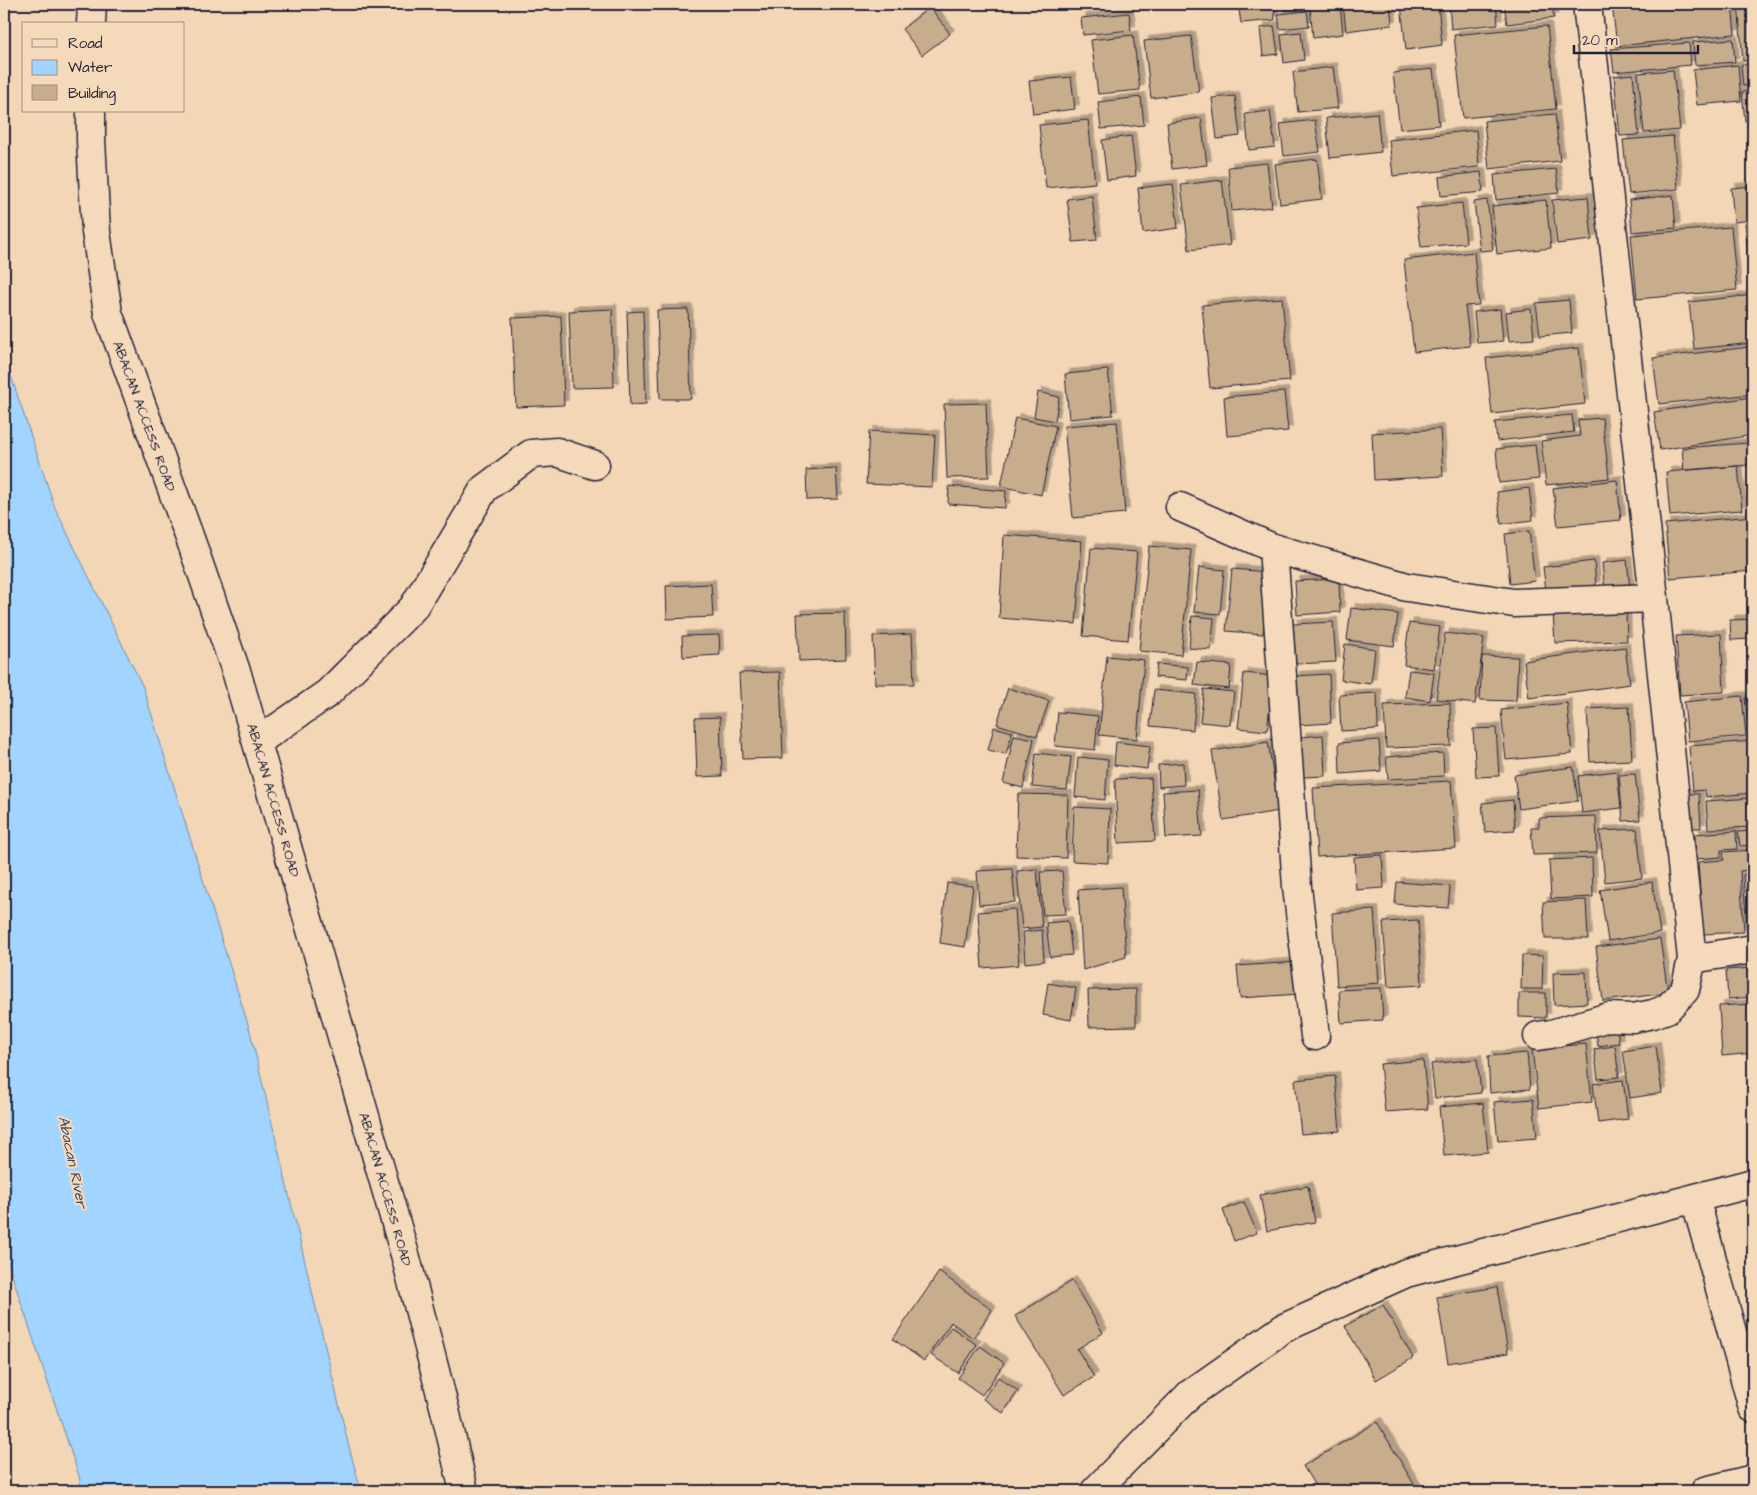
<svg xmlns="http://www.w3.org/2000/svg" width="1757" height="1495" viewBox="0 0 1757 1495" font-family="'Architects Daughter',sans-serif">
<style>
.water{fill:#a1d4fe;stroke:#6e8db0}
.building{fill:#c8ad8c;stroke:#22223b;filter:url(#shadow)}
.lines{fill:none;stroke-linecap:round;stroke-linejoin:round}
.minor-casing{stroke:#22223b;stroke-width:31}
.minor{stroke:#f4d9bb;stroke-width:28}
.labels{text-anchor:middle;stroke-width:4.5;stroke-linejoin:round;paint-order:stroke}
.street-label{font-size:14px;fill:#22223b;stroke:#f4d9bb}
.water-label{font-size:15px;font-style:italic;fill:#3b4662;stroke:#f4d9bb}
</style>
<defs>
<filter id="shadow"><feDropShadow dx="4.5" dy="-4.5" stdDeviation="0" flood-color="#0004"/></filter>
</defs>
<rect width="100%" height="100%" fill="#f2d6b5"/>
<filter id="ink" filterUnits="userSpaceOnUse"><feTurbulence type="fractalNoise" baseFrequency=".02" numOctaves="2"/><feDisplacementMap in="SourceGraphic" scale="10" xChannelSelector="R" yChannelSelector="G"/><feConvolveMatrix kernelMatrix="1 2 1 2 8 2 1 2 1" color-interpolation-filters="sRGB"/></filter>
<g filter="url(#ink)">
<path class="water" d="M 4,355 L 55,508 L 143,687 L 250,1031 L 349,1447 L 361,1491 L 82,1491 L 79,1476 L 4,1251 Z"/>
<path class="building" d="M 1238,4 L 1274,4 L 1275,20 L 1241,23 Z
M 1284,4 L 1340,4 L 1343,34 L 1313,38 L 1310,7 L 1285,10 Z
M 1343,4 L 1390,4 L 1392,25 L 1346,31 Z
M 1401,4 L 1438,4 L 1442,45 L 1406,50 Z
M 1449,4 L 1496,4 L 1498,24 L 1451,29 Z
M 1504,4 L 1552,4 L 1554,18 L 1507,24 Z
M 1612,4 L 1732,4 L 1735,34 L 1617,46 Z
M 1738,4 L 1753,4 L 1753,59 L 1743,61 Z
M 930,7 L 950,34 L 922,55 L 902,29 Z
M 1307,11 L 1309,26 L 1280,29 L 1278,14 Z
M 1129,13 L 1131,30 L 1083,35 L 1081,18 Z
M 1274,26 L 1278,54 L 1263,56 L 1260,28 Z
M 1547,26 L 1556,109 L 1463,118 L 1454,35 Z
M 1301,32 L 1304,60 L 1284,63 L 1281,34 Z
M 1133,35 L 1140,90 L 1098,94 L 1091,40 Z
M 1191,36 L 1199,92 L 1151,98 L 1144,41 Z
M 1733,39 L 1735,62 L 1695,65 L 1693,42 Z
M 1689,43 L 1691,65 L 1614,72 L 1611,49 Z
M 1753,64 L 1753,85 L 1743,86 L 1741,65 Z
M 1738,65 L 1741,101 L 1697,105 L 1693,70 Z
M 1333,67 L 1338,108 L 1298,112 L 1293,72 Z
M 1433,69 L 1439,125 L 1400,129 L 1393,73 Z
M 1673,70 L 1680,130 L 1644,133 L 1638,73 Z
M 1633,74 L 1639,135 L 1620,136 L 1614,76 Z
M 1071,77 L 1075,109 L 1033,114 L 1029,81 Z
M 1753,91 L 1753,120 L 1745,121 L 1742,92 Z
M 1235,96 L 1240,136 L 1217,139 L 1212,98 Z
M 1141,97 L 1144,125 L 1101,129 L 1098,102 Z
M 1270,111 L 1275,147 L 1249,150 L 1245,114 Z
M 1377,113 L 1381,152 L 1330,158 L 1326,118 Z
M 1555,114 L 1560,161 L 1489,169 L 1484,121 Z
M 1201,118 L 1207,165 L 1172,169 L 1167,123 Z
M 1088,120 L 1095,183 L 1046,188 L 1039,125 Z
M 1315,120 L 1320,152 L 1284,156 L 1280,124 Z
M 1476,130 L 1479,167 L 1393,176 L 1389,140 Z
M 1131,136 L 1136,176 L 1107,180 L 1102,140 Z
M 1673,136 L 1678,189 L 1629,194 L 1623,140 Z
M 1317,159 L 1322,199 L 1280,204 L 1275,164 Z
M 1267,163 L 1272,207 L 1232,211 L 1228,167 Z
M 1556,169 L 1559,193 L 1496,200 L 1494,175 Z
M 1481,172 L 1483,192 L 1441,196 L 1439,177 Z
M 1222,180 L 1230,245 L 1189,250 L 1181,185 Z
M 1173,184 L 1178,228 L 1143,233 L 1138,188 Z
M 1753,186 L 1753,220 L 1734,222 L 1731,188 Z
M 1673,195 L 1676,228 L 1632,232 L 1629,200 Z
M 1092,196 L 1097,240 L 1073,242 L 1067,199 Z
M 1588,197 L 1592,240 L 1557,244 L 1552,200 Z
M 1487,200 L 1493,250 L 1480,251 L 1474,202 Z
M 1546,200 L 1551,248 L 1497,254 L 1492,206 Z
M 1462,203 L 1466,243 L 1421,247 L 1416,208 Z
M 1753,222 L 1753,287 L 1751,287 L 1745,223 Z
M 1731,227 L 1737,290 L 1637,299 L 1631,235 Z
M 1474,252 L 1479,305 L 1465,306 L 1470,346 L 1414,352 L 1404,260 Z
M 1753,295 L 1753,343 L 1694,349 L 1689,302 Z
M 1282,298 L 1290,381 L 1210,388 L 1202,305 Z
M 1569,300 L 1572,333 L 1540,336 L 1536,303 Z
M 612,309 L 614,387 L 572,388 L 569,311 Z
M 688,309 L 691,399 L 660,399 L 657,310 Z
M 1500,309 L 1503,341 L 1477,343 L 1474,312 Z
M 1531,309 L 1534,339 L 1509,341 L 1506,312 Z
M 643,311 L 646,404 L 630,405 L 627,312 Z
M 561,316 L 564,405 L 516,407 L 512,318 Z
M 1750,347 L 1753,375 L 1753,394 L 1659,404 L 1653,358 Z
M 1579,348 L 1585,404 L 1492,414 L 1486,358 Z
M 1108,370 L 1113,415 L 1069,419 L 1065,374 Z
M 1038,392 L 1059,397 L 1055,421 L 1034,417 Z
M 1284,392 L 1288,431 L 1227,436 L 1224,397 Z
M 1751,397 L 1753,409 L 1753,435 L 1660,450 L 1654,412 Z
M 986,403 L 989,477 L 947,478 L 944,404 Z
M 1572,415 L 1574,432 L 1497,441 L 1495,422 Z
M 1015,418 L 1056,426 L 1041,495 L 1001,486 Z
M 1602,418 L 1609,478 L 1546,485 L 1541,441 L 1580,436 L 1578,420 Z
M 1117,422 L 1125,513 L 1073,518 L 1064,426 Z
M 1440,429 L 1443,476 L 1374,480 L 1372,433 Z
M 869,431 L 935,435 L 932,487 L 866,484 Z
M 1748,443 L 1749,465 L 1684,470 L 1682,448 Z
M 1535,445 L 1539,479 L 1499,483 L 1496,449 Z
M 1738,466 L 1742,510 L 1670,516 L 1666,472 Z
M 836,468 L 838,499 L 807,500 L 806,470 Z
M 1617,480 L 1621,520 L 1558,526 L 1553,488 Z
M 949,486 L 1006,491 L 1005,508 L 948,504 Z
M 1529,488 L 1533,520 L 1501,524 L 1497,492 Z
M 1753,516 L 1753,571 L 1670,578 L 1665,524 Z
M 1529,531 L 1535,581 L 1510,584 L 1505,534 Z
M 1004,535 L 1082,541 L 1076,624 L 999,618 Z
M 1149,546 L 1191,550 L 1181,655 L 1139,651 Z
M 1091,548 L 1137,552 L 1128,640 L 1083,636 Z
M 1627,560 L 1630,589 L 1605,592 L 1602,563 Z
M 1594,561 L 1596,586 L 1546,591 L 1543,567 Z
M 1199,567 L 1224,570 L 1220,614 L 1194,612 Z
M 1232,569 L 1269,572 L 1263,634 L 1226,631 Z
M 1339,579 L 1340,612 L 1297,615 L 1295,581 Z
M 711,584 L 713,617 L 667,619 L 666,586 Z
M 1351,608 L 1398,614 L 1394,646 L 1347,640 Z
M 1626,609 L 1627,641 L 1555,643 L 1553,612 Z
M 845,613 L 846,659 L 799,661 L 797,614 Z
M 1192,616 L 1214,618 L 1211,650 L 1189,648 Z
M 1753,619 L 1753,639 L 1731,640 L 1730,620 Z
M 1333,622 L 1336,662 L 1296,664 L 1293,624 Z
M 1409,623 L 1440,627 L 1434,669 L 1404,665 Z
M 1445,633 L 1484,638 L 1475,704 L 1436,699 Z
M 912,634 L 914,684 L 875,684 L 873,636 Z
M 1721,634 L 1724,692 L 1680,695 L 1676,636 Z
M 719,635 L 720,655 L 683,657 L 682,636 Z
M 1345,644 L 1375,649 L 1371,684 L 1341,680 Z
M 1747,645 L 1753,645 L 1753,687 L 1750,687 Z
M 1625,647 L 1630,684 L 1529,698 L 1524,661 Z
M 1107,656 L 1144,660 L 1137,739 L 1099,735 Z
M 1482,656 L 1518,657 L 1516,701 L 1480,700 Z
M 1197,662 L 1231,665 L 1229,689 L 1194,685 Z
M 1157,664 L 1188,667 L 1187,680 L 1155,677 Z
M 1409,670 L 1434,673 L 1430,701 L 1405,697 Z
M 780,672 L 783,758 L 743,759 L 739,673 Z
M 1244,673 L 1273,676 L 1267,731 L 1238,728 Z
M 1329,674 L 1331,723 L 1298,725 L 1295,676 Z
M 1008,688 L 1049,701 L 1037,736 L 997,724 Z
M 1204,689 L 1234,692 L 1230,725 L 1200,722 Z
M 1154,690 L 1196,694 L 1193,730 L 1150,726 Z
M 1377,693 L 1378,729 L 1341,731 L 1339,695 Z
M 1742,696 L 1746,736 L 1688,741 L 1684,702 Z
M 1753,697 L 1753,736 L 1749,736 L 1745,698 Z
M 1450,703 L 1451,746 L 1386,748 L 1384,705 Z
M 1567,703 L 1572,754 L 1506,760 L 1501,710 Z
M 1629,707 L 1632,760 L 1590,762 L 1587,709 Z
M 1058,712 L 1098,716 L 1095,750 L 1055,746 Z
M 720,717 L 722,776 L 697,777 L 695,718 Z
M 994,727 L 1012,732 L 1006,754 L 988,750 Z
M 1496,728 L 1499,776 L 1476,777 L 1473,729 Z
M 1014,735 L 1034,739 L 1023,788 L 1003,783 Z
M 1323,735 L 1325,776 L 1303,777 L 1301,737 Z
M 1379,740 L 1381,771 L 1340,774 L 1339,743 Z
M 1753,741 L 1753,793 L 1706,797 L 1705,790 L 1693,791 L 1689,746 Z
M 1116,742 L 1150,746 L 1147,769 L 1114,765 Z
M 1268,742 L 1279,811 L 1223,820 L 1212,751 Z
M 1036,753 L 1071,757 L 1067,790 L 1032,787 Z
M 1443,753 L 1444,776 L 1388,779 L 1386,757 Z
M 1078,757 L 1108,760 L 1105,800 L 1075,797 Z
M 1183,763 L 1184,785 L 1159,787 L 1158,765 Z
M 1573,767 L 1578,801 L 1519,809 L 1514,775 Z
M 1617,771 L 1621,808 L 1582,813 L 1578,776 Z
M 1635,774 L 1640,820 L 1623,821 L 1619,775 Z
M 1151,778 L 1155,841 L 1118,843 L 1115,779 Z
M 1451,781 L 1456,848 L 1317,857 L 1313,788 Z
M 1198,790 L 1202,836 L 1166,838 L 1163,792 Z
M 1018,794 L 1068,795 L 1066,858 L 1016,856 Z
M 1683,794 L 1699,794 L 1701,828 L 1684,828 Z
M 1753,798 L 1753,827 L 1708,829 L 1706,801 Z
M 1513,800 L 1515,830 L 1485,832 L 1482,803 Z
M 1074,807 L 1110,809 L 1108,863 L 1072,861 Z
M 1596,816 L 1597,853 L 1533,855 L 1531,827 L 1539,827 L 1539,818 Z
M 1637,829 L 1642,878 L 1605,882 L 1600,831 Z
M 1736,831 L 1737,849 L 1721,850 L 1721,857 L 1696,859 L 1695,834 Z
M 1753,831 L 1753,845 L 1740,846 L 1738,832 Z
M 1753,850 L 1753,870 L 1740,871 L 1744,932 L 1703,934 L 1698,862 L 1724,860 L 1723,852 Z
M 1382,855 L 1384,888 L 1356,890 L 1354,857 Z
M 1592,858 L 1593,897 L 1551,899 L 1549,860 Z
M 1012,869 L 1015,902 L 979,905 L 977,871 Z
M 1037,869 L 1042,927 L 1022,929 L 1017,871 Z
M 1062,871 L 1066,914 L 1043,915 L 1040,872 Z
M 1753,874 L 1753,929 L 1747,929 L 1743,875 Z
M 1397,882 L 1450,886 L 1448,908 L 1395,904 Z
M 1652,882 L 1660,933 L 1608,941 L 1600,890 Z
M 947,883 L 973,886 L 965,947 L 940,943 Z
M 1121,887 L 1126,957 L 1083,970 L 1078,890 Z
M 1586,900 L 1588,939 L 1545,939 L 1543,902 Z
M 1015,909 L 1019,965 L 982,968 L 978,912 Z
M 1374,910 L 1379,983 L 1337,986 L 1332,913 Z
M 1418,920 L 1422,985 L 1388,987 L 1383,922 Z
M 1068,921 L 1072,955 L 1050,957 L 1046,923 Z
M 1042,930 L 1044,961 L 1025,963 L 1023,932 Z
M 1660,939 L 1668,993 L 1603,1001 L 1596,947 Z
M 1522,955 L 1543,956 L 1542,989 L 1521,989 Z
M 1297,962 L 1299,994 L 1240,998 L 1237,966 Z
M 1753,968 L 1753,997 L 1728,999 L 1726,970 Z
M 1586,972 L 1587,1003 L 1554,1005 L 1553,973 Z
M 1048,983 L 1076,988 L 1071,1020 L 1043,1015 Z
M 1381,988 L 1383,1020 L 1341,1023 L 1339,990 Z
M 1136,989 L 1136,1026 L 1089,1027 L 1088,990 Z
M 1519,993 L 1546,993 L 1546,1018 L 1519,1017 Z
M 1753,1004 L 1753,1053 L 1722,1056 L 1719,1006 Z
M 1616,1022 L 1619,1043 L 1598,1046 L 1595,1024 Z
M 1586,1044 L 1592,1102 L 1539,1108 L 1532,1049 Z
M 1615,1046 L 1619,1077 L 1598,1079 L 1594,1049 Z
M 1656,1046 L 1662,1093 L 1630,1098 L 1623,1051 Z
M 1527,1053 L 1530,1089 L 1490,1093 L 1488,1056 Z
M 1477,1059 L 1481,1093 L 1435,1098 L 1431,1064 Z
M 1423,1060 L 1428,1109 L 1385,1112 L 1380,1064 Z
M 1335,1076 L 1340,1131 L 1301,1134 L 1295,1080 Z
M 1623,1080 L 1628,1119 L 1598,1123 L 1593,1084 Z
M 1533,1099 L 1537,1138 L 1498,1141 L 1494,1102 Z
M 1483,1103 L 1488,1152 L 1444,1156 L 1439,1107 Z
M 1308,1186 L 1315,1222 L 1267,1231 L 1260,1195 Z
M 1244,1202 L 1257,1233 L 1234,1241 L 1223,1210 Z
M 939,1272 L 992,1310 L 973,1338 L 951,1322 L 924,1361 L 893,1339 Z
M 1072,1281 L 1103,1333 L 1077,1349 L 1094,1377 L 1064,1395 L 1015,1316 Z
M 1497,1287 L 1508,1353 L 1448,1363 L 1437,1297 Z
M 1383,1305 L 1413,1358 L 1376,1380 L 1345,1326 Z
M 951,1327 L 977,1345 L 958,1373 L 931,1355 Z
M 980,1346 L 1004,1363 L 982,1395 L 958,1378 Z
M 998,1377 L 1018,1391 L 1003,1413 L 983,1399 Z
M 1377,1422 L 1418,1491 L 1318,1491 L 1303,1466 Z"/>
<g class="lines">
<defs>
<path id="minor" d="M 91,24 L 92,4
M 91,111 L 91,140 L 96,232 L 108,313 L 192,544 L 237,674 L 406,1258 L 445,1410 L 464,1491
M 1180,507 L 1273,548 L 1407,587 L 1514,603 L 1654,598
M 1273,548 L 1297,887 L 1315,1036
M 257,742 L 328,693 L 413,608 L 484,489 L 531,454 L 557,452 L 595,465
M 1692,959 L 1753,949
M 1538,1036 L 1551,1034 L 1609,1017 L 1633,1018 L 1653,1014 L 1667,1009 L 1685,990 L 1692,959 L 1654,598 L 1587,4
M 1695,1198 L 1753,1408
M 1095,1491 L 1190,1394 L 1284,1328 L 1406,1273 L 1753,1183
M 1705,1491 L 1753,1479"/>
</defs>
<use href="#minor" class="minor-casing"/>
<use href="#minor" class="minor"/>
</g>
</g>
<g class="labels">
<g class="street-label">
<text transform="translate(145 416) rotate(70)" y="5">ABACAN ACCESS ROAD</text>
<text transform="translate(274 800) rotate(74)" y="5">ABACAN ACCESS ROAD</text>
<text transform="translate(386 1189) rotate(74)" y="5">ABACAN ACCESS ROAD</text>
</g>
<g class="water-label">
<text transform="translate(73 1162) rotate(78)" y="5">Abacan River</text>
</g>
</g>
<rect width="1757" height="1495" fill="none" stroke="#f4d9bb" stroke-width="20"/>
<rect x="10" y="10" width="1737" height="1475" fill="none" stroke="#22223b" stroke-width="2" filter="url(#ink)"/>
<rect x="22" y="22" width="162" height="90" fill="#f4d9bb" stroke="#a09088"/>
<rect x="32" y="39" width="25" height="8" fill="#f4d9bb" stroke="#a09088"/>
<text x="68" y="48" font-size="15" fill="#22223b">Road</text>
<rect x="32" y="60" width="25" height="15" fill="#a1d4fe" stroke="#a09088"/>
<text x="68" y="72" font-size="15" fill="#22223b">Water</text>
<rect x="32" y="85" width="25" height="15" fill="#c8ad8c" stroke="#a09088"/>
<text x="68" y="98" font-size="15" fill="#22223b">Building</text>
<path d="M1574 45v8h124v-8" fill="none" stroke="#22223b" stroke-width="2.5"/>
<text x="1582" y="45" font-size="15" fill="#22223b" stroke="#f4d9bb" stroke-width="4" paint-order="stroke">20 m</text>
</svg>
